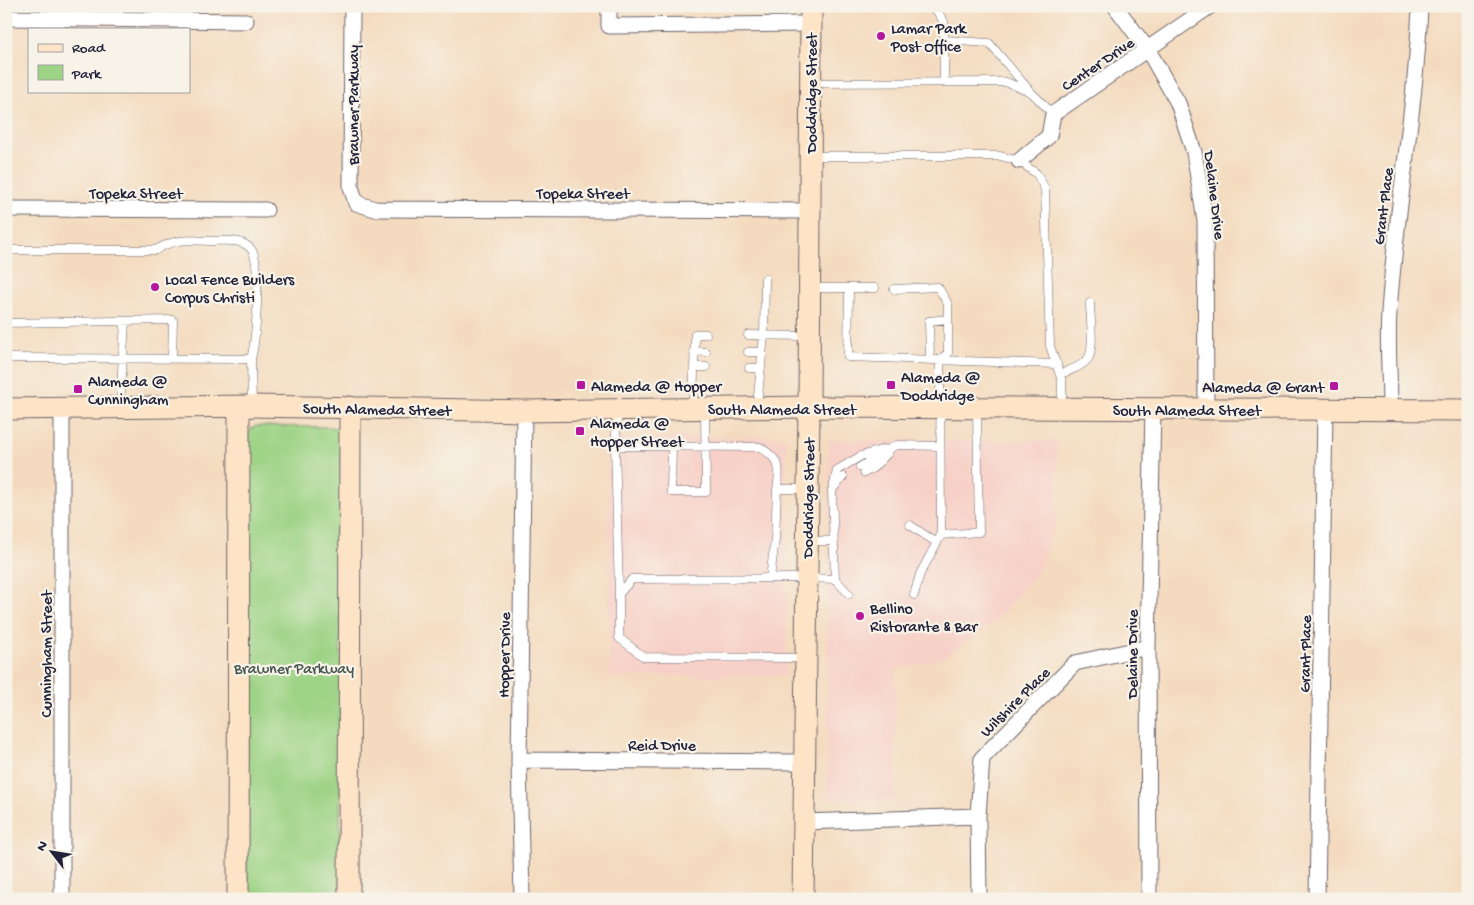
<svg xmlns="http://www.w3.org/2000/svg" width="1474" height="905" viewBox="0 0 1474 905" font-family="'Gochi Hand',sans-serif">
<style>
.built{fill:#f7d1c8}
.green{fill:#9dd385;stroke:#607a60}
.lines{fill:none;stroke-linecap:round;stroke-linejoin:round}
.lane-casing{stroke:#6c6369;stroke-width:9}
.street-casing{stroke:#6c6369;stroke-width:17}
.secondary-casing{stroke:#6c6369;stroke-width:23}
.lane{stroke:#fff;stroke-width:8}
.street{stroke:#fff;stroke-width:15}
.secondary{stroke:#fee4c6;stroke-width:21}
.poi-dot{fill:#b5179e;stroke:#f7f3e8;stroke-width:2}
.labels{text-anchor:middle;stroke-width:4.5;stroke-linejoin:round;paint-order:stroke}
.poi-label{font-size:16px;fill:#22223b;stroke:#f7f3e8;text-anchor:start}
.street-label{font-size:16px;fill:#22223b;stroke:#f7f3e8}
.park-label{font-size:16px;fill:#475751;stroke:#f7f3e8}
</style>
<rect width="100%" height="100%" fill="#f7f3e8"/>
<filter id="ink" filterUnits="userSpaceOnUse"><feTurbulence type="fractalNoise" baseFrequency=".02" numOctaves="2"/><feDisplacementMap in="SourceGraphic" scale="10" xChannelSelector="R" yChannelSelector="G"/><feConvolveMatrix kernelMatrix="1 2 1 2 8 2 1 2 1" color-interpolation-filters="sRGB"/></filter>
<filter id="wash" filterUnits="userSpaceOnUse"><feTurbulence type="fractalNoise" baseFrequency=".0096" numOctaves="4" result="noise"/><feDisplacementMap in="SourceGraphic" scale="20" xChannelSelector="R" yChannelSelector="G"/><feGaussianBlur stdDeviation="1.12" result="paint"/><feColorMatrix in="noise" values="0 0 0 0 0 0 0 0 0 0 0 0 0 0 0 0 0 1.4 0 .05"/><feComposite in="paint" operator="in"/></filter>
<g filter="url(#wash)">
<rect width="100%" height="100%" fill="#f4dbbf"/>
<path class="built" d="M 786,437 L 786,676 L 609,677 L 608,438 Z
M 829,440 L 1057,441 L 1057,520 L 1038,573 L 996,621 L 942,658 L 896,670 L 895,800 L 827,800 Z"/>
<path class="green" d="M 256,426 L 332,427 L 337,428 L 341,435 L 340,899 L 247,899 L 248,436 L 251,429 Z"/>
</g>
<g filter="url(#ink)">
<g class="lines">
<defs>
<path id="lane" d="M 927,6 L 937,11 L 944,22 L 944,83
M 944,40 L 989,43 L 1030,91
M 813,83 L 1006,82 L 1031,92 L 1053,114
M 811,156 L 1000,156 L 1019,161 L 1037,174 L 1045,189 L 1050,346 L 1062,381 L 1062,407
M 6,250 L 156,250 C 175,238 189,240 211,241 C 224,241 242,238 251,249 C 262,262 256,341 251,359
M 811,288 L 875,288
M 849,288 L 848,357 L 1057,364
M 894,289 L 938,287 L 948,304 L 948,353 L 940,360 L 941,535
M 6,323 L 173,320 L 172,358
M 748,335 L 809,336
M 694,351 L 706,352
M 748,352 L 762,352
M 6,358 L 251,359 L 252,405
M 930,359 L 929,321 L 948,319
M 694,367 L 706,367
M 749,368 L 761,368
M 1060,374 C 1069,371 1081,367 1088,359 C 1095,350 1090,315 1090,303
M 120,406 L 125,321
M 757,406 L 764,335 L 765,279
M 693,407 L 695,334 L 706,334
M 618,412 L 615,446 L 619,594
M 615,446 L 760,447 C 780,460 781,466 777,489
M 672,446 L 671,492 L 706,492 L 705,410
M 860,467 L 896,445 L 939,446
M 864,473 L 873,468 L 887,454
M 833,489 L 837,470 L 861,456 L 884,449
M 910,525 L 937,543
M 808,541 L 833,541
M 770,578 L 775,540 L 777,489 L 807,489
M 835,579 L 832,490 L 843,477
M 914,595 L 920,574 L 941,535 L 979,532 L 977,408
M 804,658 L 644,657 L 619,638 L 619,594 L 632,579 L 806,578 L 835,579 L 849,594"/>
<path id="street" d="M 352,6 L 351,187 L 356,203 L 375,209 L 810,211
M 609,6 L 609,26 L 811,24
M 1115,6 L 1148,50 L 1178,103 L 1194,152 L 1205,221 L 1206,409
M 6,18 L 246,21
M 1019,161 L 1049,136 L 1053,114 L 1210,6
M 6,209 L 266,210
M 1390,410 C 1390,377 1387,344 1389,312 C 1396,209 1416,109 1420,6
M 519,760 L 804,762
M 804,822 L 978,816
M 62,899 L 62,409
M 522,899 L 519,760 L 524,411
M 979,899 L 978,816 L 982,758 L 1075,663 L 1148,647
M 1149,899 L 1148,647 L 1153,409
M 1317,899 L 1325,410"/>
<path id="secondary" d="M 6,409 L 252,406 L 524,411 L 809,407 L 1468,410
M 238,899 L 239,407
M 349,899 L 350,407
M 803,899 L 809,407 L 811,6"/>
</defs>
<use href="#lane" class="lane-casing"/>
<use href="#street" class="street-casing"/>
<use href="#secondary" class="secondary-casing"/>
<use href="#lane" class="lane"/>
<use href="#street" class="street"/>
<use href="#secondary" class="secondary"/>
</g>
</g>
<g class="poi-dot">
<circle cx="881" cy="36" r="5"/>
<circle cx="155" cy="287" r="5"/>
<rect x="576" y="380" width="10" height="10" rx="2.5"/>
<rect x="886" y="380" width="10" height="10" rx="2.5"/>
<rect x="1329" y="381" width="10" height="10" rx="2.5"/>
<rect x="73" y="384" width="10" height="10" rx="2.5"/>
<rect x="575" y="426" width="10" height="10" rx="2.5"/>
<circle cx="860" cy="616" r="5"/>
</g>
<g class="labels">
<g class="poi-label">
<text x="891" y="33">Lamar Park<tspan x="891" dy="18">Post Office</tspan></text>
<text x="165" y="284">Local Fence Builders<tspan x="165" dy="18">Corpus Christi</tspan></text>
<text x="901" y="382">Alameda @<tspan x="901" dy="18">Doddridge</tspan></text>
<text x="88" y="386">Alameda @<tspan x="88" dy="18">Cunningham</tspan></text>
<text x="591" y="391">Alameda @ Hopper</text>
<text x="1324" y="392" text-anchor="end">Alameda @ Grant</text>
<text x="590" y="428">Alameda @<tspan x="590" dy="18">Hopper Street</tspan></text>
<text x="870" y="613">Bellino<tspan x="870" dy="18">Ristorante &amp; Bar</tspan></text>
</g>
<g class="street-label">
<text transform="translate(1097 63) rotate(-34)" y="6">Center Drive</text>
<text transform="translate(810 93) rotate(-90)" y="6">Doddridge Street</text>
<text transform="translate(352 105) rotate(-90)" y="6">Brawner Parkway</text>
<text x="136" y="198">Topeka Street</text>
<text x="583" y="198">Topeka Street</text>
<text transform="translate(1216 195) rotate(83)" y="6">Delaine Drive</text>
<text transform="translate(1382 206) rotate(-83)" y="6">Grant Place</text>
<text transform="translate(377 408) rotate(1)" y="6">South Alameda Street</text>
<text x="782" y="414">South Alameda Street</text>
<text x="1187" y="415">South Alameda Street</text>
<text transform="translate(807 498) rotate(-89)" y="6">Doddridge Street</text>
<text transform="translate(45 654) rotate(-90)" y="6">Cunningham Street</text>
<text transform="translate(1131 654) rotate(-90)" y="6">Delaine Drive</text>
<text transform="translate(1304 654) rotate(-89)" y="6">Grant Place</text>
<text transform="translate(503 655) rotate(-89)" y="6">Hopper Drive</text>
<text transform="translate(1014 701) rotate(-45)" y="6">Wilshire Place</text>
<text x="662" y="750">Reid Drive</text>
</g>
<g class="park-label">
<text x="294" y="673">Brawner Parkway</text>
</g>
</g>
<rect width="1474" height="905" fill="none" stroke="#f7f3e8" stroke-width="25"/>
<rect x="28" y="28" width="162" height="65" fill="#f7f3e8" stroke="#a29fa3"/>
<rect x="38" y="44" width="25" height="8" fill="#fee4c6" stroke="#a29fa3"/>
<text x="72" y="52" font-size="15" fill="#22223b">Road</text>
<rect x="38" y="65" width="25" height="15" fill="#9dd385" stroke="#a29fa3"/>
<text x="72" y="78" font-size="15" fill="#22223b">Park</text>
<g transform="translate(52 852) rotate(301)" stroke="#f7f3e8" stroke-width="4" paint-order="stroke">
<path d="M0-4L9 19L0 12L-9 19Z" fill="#22223b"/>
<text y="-8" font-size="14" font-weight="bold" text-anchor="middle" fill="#22223b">N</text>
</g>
</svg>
